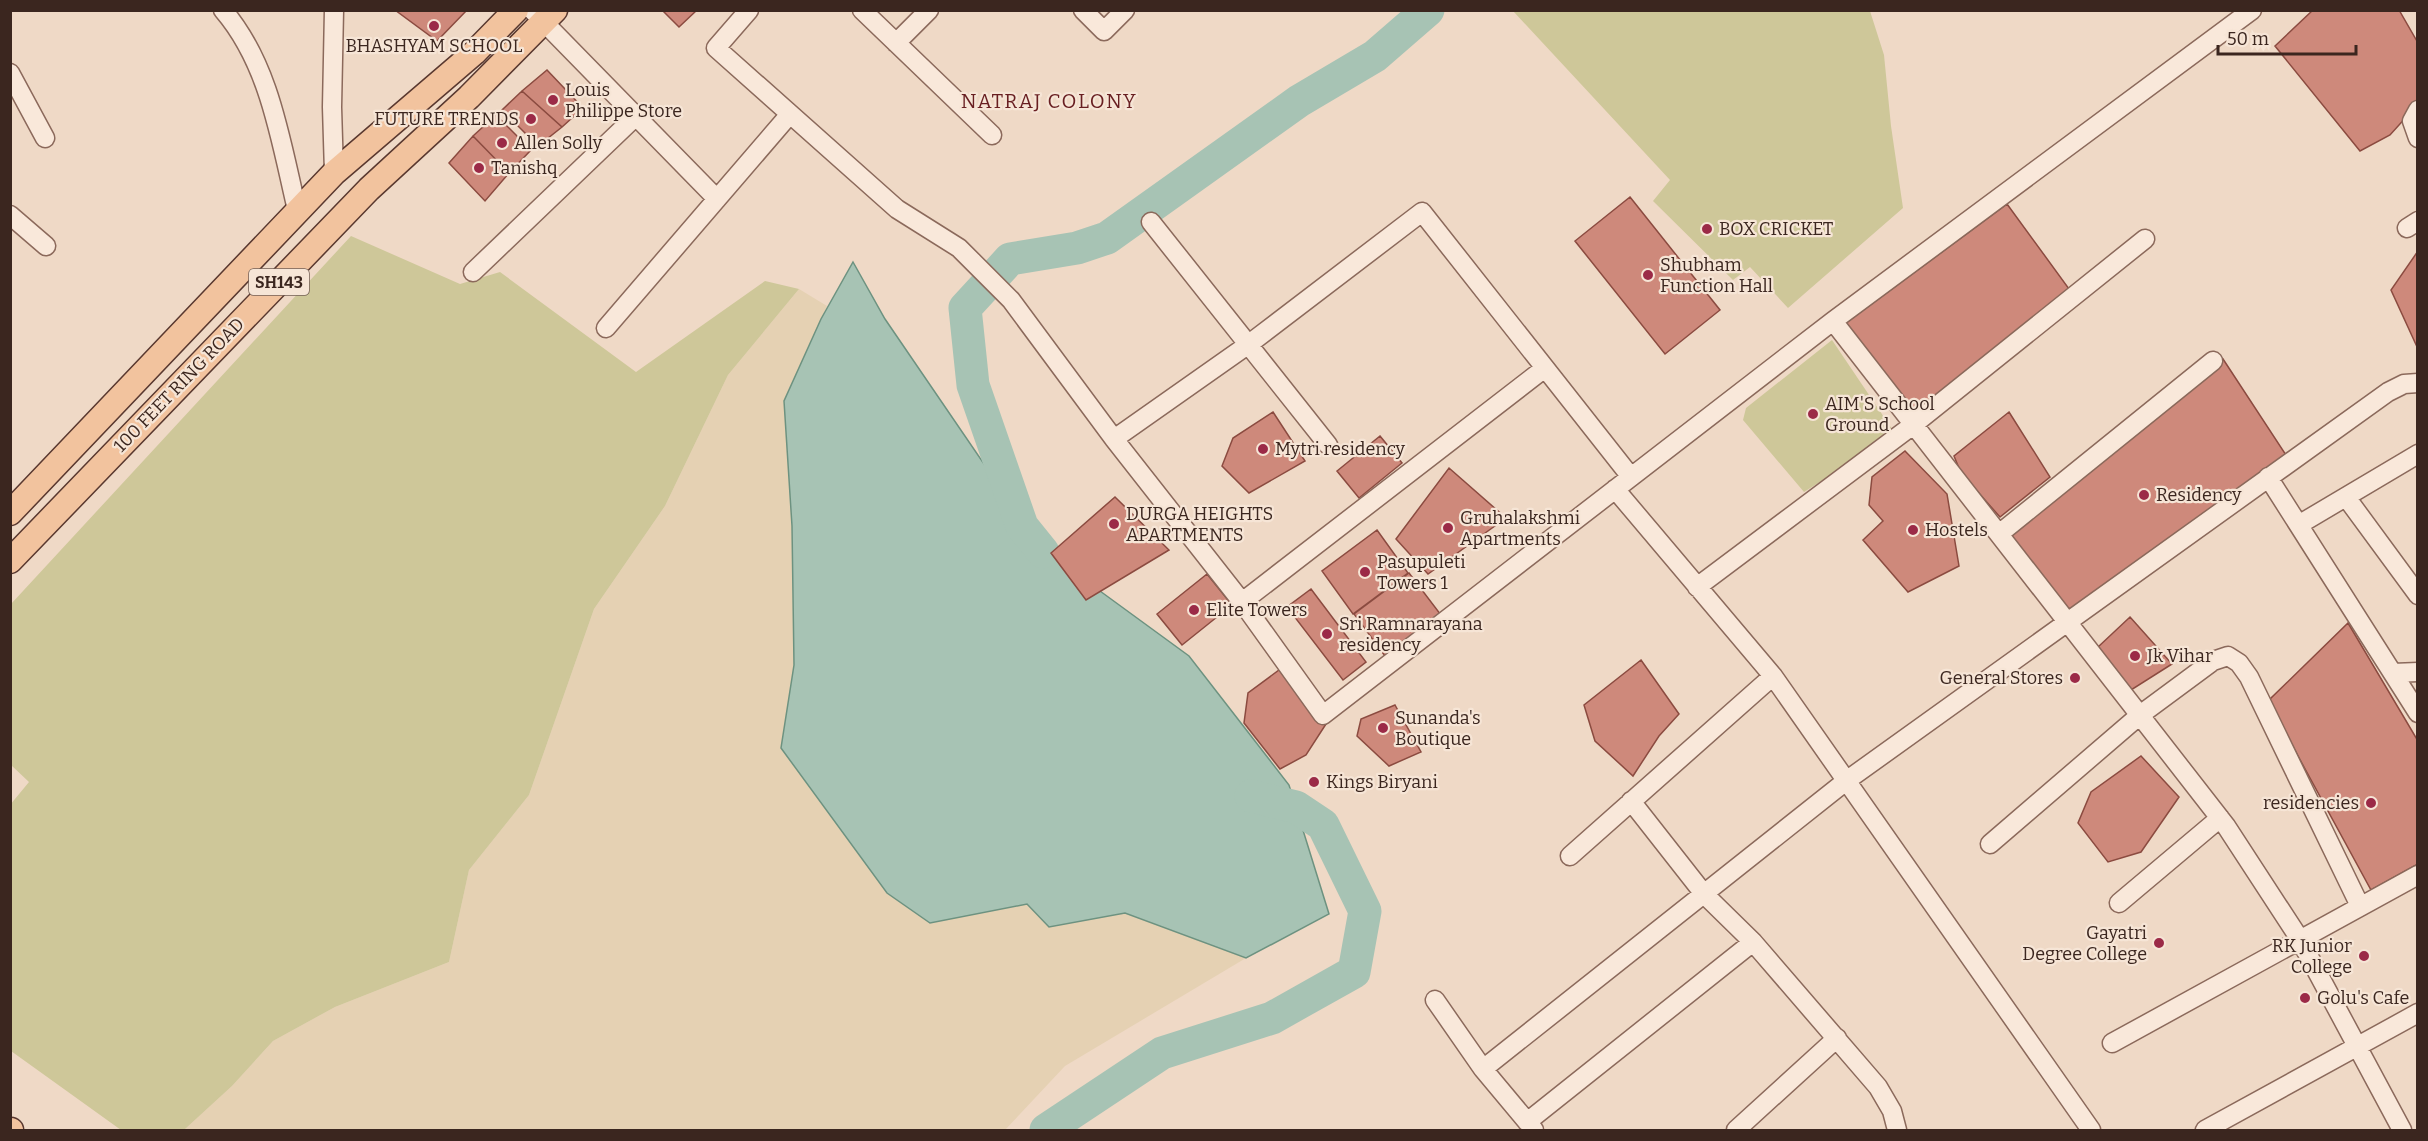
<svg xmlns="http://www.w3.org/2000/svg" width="2428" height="1141" viewBox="0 0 2428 1141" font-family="Bitter,serif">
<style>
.farmland{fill:#e5d1b3}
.green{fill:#cec799}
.water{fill:#a7c3b4;stroke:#6d9280;stroke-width:1.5}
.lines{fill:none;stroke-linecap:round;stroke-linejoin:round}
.river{stroke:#a7c3b4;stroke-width:33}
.building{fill:#ce897b;stroke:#8b4b40;stroke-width:1.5}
.minor-casing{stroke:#8b695b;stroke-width:21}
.major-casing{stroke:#59382f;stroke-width:27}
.minor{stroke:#f9e8da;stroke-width:18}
.major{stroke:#f2c39e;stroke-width:24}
.poi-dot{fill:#9b2a47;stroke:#f6e5d6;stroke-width:2}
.labels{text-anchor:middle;stroke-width:4.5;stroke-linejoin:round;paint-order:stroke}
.shield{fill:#f6e5d6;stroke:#735f56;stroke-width:1.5}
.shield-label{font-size:16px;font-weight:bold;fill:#3b261f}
.poi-label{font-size:18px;fill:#3b261f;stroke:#f6e5d6;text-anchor:start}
.street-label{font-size:18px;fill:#3b261f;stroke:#f6e5d6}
.neighbourhood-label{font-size:20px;letter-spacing:1.5px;fill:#681e21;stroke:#f6e5d6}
</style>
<rect width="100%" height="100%" fill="#efd9c6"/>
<path class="farmland" d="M 799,289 L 827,306 L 784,401 L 792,526 L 794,665 L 781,748 L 887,893 L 930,923 L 1027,904 L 1049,927 L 1125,913 L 1246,958 L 1065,1066 L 1005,1130 L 184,1130 L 232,1086 L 273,1041 L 335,1007 L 449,962 L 469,870 L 529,795 L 594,609 L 665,506 L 728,375 Z"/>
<path class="green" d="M 1513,11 L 1870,11 L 1884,55 L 1891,126 L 1903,208 L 1788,308 L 1750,267 L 1733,280 L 1653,201 L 1670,180 Z
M 351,236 L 460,284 L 500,272 L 636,372 L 765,281 L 799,289 L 728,375 L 665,506 L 594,609 L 529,795 L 469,870 L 449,962 L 335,1007 L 273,1041 L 232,1086 L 184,1130 L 121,1130 L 11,1051 L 10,805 L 29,782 L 11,765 L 11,604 Z
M 1832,340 L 1892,429 L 1845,466 L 1804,492 L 1743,420 L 1746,408 Z"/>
<path class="water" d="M 853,262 L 885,319 L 1023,521 L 1100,591 L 1189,656 L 1289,785 L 1329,914 L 1246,958 L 1125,913 L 1049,927 L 1027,904 L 930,923 L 887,893 L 781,748 L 794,665 L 792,526 L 784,401 L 821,319 Z"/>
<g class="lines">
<path class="river" d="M 1043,552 L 1022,526 L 973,385 L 965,308 L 1010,259 L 1077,248 L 1107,238 L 1299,101 L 1375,56 L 1428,10
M 1046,1130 L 1162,1053 L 1272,1018 L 1354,972 L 1365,911 L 1323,825 L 1296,807 L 1251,796"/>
</g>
<path class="building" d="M 395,10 L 467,10 L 437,41 Z
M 662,10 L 697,10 L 679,27 Z
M 2313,10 L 2399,10 L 2418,43 L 2418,104 L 2390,135 L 2360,151 L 2275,46 Z
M 547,70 L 583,108 L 562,127 L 522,91 Z
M 522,91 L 562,127 L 538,146 L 502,110 Z
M 496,115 L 531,150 L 509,173 L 473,136 Z
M 473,136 L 509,173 L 485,201 L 449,163 Z
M 1630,197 L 1720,310 L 1665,354 L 1575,241 Z
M 2007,204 L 2072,293 L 1916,415 L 1843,325 Z
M 2418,251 L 2418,349 L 2391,290 Z
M 2223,359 L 2286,455 L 2069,612 L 2008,535 Z
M 1273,412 L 1305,461 L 1249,493 L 1222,466 L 1233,438 Z
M 2009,412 L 2050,477 L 2000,517 L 1961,473 L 1954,456 Z
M 1380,436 L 1402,463 L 1359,498 L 1337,471 Z
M 1905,451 L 1947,494 L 1959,566 L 1908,592 L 1863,540 L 1883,521 L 1869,505 L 1872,477 Z
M 1449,468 L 1506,518 L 1428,574 L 1396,539 Z
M 1115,497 L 1169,550 L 1086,600 L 1051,553 Z
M 1377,530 L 1408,573 L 1353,614 L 1322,571 Z
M 1409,573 L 1441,615 L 1385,656 L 1354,614 Z
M 1207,574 L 1232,605 L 1182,645 L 1157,614 Z
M 1311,589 L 1366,662 L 1343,680 L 1287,607 Z
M 2130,617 L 2172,664 L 2131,690 L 2098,647 Z
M 2348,623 L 2418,741 L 2418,864 L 2371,890 L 2268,701 Z
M 1641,660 L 1679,714 L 1659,736 L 1633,776 L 1595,741 L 1584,705 Z
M 1279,670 L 1326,724 L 1306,755 L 1280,769 L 1244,723 L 1248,693 Z
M 1395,705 L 1421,752 L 1389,766 L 1357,736 L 1361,719 Z
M 2141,756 L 2179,797 L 2141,852 L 2108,862 L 2078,823 L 2091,792 Z"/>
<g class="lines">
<defs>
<path id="minor" d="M 223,10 C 271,66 281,144 298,214
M 334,10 L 332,107 L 334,173
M 532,10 L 717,199
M 749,10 L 716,48 L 897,209 L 959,248 L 1011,300 L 1114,439 L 1242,602 L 1323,715 L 1833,321 L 2252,10
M 862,10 L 992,135
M 1083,10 L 1104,31 L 1125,10
M 896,43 L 929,10
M 10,73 L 45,138
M 2418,110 L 2412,121 L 2418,138
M 10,215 L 46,246
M 1151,222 L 1328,445
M 2407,228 L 2418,221
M 473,272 L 636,116
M 1833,321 L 2226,826 L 2299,938 L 2402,1130
M 606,328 L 790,114
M 1114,439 L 1249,344 L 1422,212 L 1631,477
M 2268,477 L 2418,713
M 1615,489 L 1773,676 L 2091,1130
M 2346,497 L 2418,595
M 2300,524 L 2418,454
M 1999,534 L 2213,361
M 1697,587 L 1913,425 L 2145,239
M 1242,602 L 1545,368
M 2393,673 L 2418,672
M 1631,801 L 1704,894 L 1753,942 L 1878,1087 L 1892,1111 L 1897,1130
M 1990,844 L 2140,715 L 2213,661 L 2228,656 L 2239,663 L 2249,677 L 2360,906
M 1570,856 L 1773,676
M 2119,903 L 2220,818
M 1435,1000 L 1483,1069 L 1534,1130
M 2112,1043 L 2418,875
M 1483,1069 L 1846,781 L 2388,392 L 2404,384 L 2418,383
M 1527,1122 L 1753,942
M 1736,1130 L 1837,1038
M 2205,1130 L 2418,1013"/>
<path id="major" d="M 10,513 L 334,173 L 474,53 L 516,10
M 10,561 L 369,189 L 469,97 L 555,10
M 10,1130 L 11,1130"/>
</defs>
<use href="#minor" class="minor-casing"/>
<use href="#major" class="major-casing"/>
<use href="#minor" class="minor"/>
<use href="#major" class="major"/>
</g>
<g class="poi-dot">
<circle cx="434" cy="26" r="6"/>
<circle cx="553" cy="100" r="6"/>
<circle cx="531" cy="119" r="6"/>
<circle cx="502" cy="143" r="6"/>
<circle cx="479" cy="168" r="6"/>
<circle cx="1707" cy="229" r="6"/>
<circle cx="1648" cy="275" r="6"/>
<circle cx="1813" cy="414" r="6"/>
<circle cx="1263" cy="449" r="6"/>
<circle cx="2144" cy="495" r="6"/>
<circle cx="1114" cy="524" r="6"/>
<circle cx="1448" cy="528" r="6"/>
<circle cx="1913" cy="530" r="6"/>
<circle cx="1365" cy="572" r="6"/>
<circle cx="1194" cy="610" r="6"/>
<circle cx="1327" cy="634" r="6"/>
<circle cx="2135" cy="656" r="6"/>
<circle cx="2075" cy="678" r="6"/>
<circle cx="1383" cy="728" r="6"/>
<circle cx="1314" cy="782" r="6"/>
<circle cx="2371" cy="803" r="6"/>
<circle cx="2159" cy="943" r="6"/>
<circle cx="2364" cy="956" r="6"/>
<circle cx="2305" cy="998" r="6"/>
</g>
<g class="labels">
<rect class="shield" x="249" y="269" width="60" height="26" rx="4.5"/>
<g class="shield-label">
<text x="279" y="288">SH143</text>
</g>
<g class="poi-label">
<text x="434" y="52" text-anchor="middle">BHASHYAM SCHOOL</text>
<text x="565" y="96">Louis<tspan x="565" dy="21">Philippe Store</tspan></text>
<text x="519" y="125" text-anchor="end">FUTURE TRENDS</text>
<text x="514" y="149">Allen Solly</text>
<text x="491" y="174">Tanishq</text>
<text x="1719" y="235">BOX CRICKET</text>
<text x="1660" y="271">Shubham<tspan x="1660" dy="21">Function Hall</tspan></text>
<text x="1825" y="410">AIM'S School<tspan x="1825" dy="21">Ground</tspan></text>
<text x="1275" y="455">Mytri residency</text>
<text x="2156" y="501">Residency</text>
<text x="1126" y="520">DURGA HEIGHTS<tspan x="1126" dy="21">APARTMENTS</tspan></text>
<text x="1460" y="524">Gruhalakshmi<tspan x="1460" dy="21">Apartments</tspan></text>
<text x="1925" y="536">Hostels</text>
<text x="1377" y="568">Pasupuleti<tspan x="1377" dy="21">Towers 1</tspan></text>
<text x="1206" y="616">Elite Towers</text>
<text x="1339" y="630">Sri Ramnarayana<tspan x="1339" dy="21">residency</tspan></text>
<text x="2147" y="662">Jk Vihar</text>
<text x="2063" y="684" text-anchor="end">General Stores</text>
<text x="1395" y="724">Sunanda's<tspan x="1395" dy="21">Boutique</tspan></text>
<text x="1326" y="788">Kings Biryani</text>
<text x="2359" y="809" text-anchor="end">residencies</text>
<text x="2147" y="939" text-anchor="end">Gayatri<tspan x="2147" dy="21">Degree College</tspan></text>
<text x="2352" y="952" text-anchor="end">RK Junior<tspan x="2352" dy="21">College</tspan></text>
<text x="2317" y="1004">Golu's Cafe</text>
</g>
<g class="street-label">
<text transform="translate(179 385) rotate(-46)" y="6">100 FEET RING ROAD</text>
</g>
<g class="neighbourhood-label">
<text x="1049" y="108">NATRAJ COLONY</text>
</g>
</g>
<rect width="2428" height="1141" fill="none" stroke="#3b261f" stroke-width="24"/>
<path d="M2218 45v9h138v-9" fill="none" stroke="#3b261f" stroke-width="3"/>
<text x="2227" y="45" font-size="18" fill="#3b261f" stroke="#f6e5d6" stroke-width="4.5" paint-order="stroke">50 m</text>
</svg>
